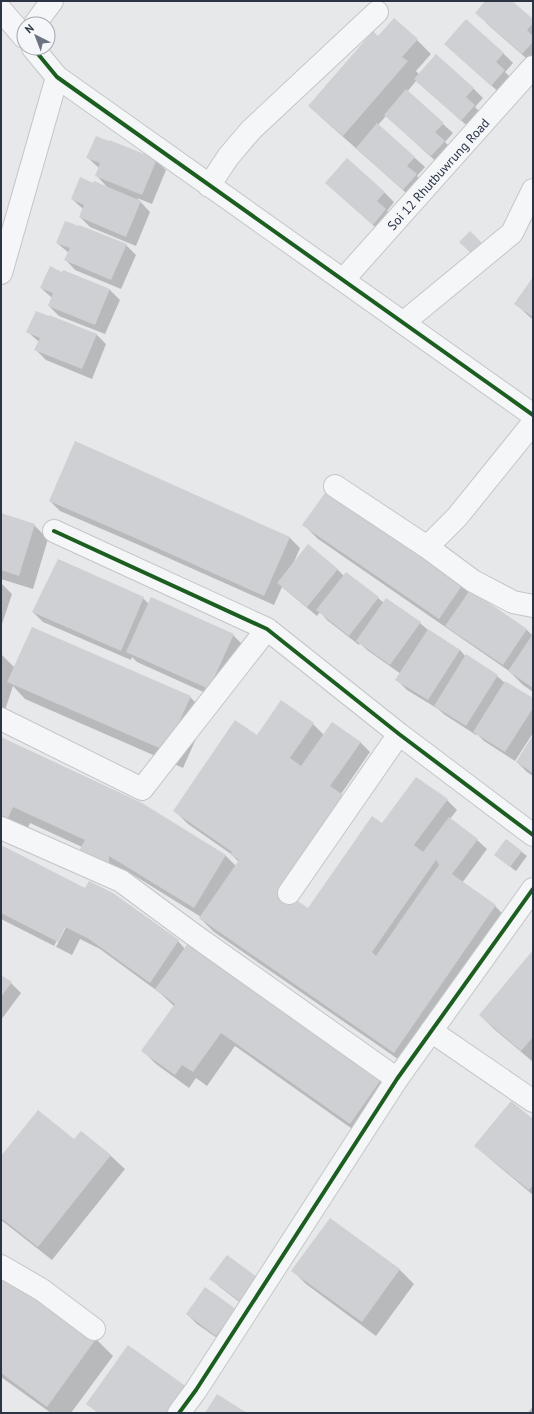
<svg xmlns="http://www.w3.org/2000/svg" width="534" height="1414" viewBox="0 0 534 1414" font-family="'PT Sans',sans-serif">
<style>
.shadow{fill:#0003;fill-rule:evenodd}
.building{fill:#ced0d3;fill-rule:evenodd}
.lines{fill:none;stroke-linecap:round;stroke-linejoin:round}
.minor-casing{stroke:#c4c6c8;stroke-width:24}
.minor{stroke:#f5f6f7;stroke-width:22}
.cycleway-casing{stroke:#f4f6f9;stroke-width:6}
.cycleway{stroke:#1b5e20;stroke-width:4}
.labels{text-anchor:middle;stroke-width:3;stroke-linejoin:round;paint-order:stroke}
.street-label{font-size:13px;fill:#2b3445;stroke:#f4f6f9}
</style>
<rect width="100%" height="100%" fill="#e6e8ea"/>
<path class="shadow" d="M 486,1 L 511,1 L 533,21 L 533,64 L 486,23 Z
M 378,37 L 417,40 L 431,54 L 416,71 L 419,74 L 473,88 L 483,98 L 475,107 L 484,116 L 472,130 L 416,81 L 407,92 L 453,133 L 445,142 L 454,151 L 441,166 L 386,116 L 378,125 L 425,167 L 417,176 L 426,185 L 413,199 L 323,119 L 309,106 Z
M 445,44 L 503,53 L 513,63 L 505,72 L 514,81 L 502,95 Z
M 87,157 L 156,160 L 166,170 L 152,204 L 137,198 L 150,212 L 136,246 L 90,227 L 80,217 L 83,209 L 72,199 L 109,189 L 96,175 L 99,168 Z
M 384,192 L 394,202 L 387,211 L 396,220 L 383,234 L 337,193 Z
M 57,243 L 126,245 L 136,255 L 121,289 L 75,270 L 66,260 L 69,253 Z
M 64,271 L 110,290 L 120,300 L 105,334 L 59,316 L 49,306 L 52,298 L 41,288 L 63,273 Z
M 533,279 L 533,320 L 516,304 Z
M 28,332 L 96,334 L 106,344 L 92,379 L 46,360 L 36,350 L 39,342 Z
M 76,442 L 290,538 L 300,548 L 293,564 L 337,569 L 344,576 L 378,598 L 384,603 L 420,623 L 428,630 L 460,650 L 466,657 L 497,676 L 505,683 L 533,699 L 533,733 L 515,761 L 484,741 L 477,734 L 476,735 L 445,715 L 438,709 L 407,690 L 397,680 L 401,674 L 367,650 L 360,643 L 359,645 L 327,620 L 320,612 L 317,616 L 282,587 L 274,605 L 146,548 L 60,511 L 50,501 Z
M 1,515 L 34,525 L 48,539 L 33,589 L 1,579 Z
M 304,525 L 462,585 L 469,593 L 470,592 L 527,630 L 533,636 L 533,692 L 523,685 L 509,671 L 318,539 Z
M 1,583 L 12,594 L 1,627 Z
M 143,598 L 149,604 L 233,635 L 243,645 L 219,699 L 137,662 L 132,657 L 131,660 L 43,622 L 33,612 Z
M 1,654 L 15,668 L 190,697 L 207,714 L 183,768 L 25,699 L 13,686 L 1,722 Z
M 313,724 L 324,735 L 360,742 L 370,752 L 341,794 L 359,811 L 297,902 L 308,910 L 382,824 L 447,800 L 457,810 L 450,819 L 477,840 L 487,849 L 462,883 L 495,906 L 509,920 L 408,1066 L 214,932 L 200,918 L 201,917 L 127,871 L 125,881 L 82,847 L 30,823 L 25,835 L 1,824 L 1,738 L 141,803 L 226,856 L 236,866 L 239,862 L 231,854 L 188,824 L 174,810 L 261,739 Z
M 533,737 L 533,776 L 527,772 L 517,762 Z
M 506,840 L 527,856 L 516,871 L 500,859 Z
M 1,846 L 178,941 L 185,949 L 386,1072 L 365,1138 L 235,1046 L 207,1086 L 196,1078 L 189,1088 L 156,1064 L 142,1050 L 174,1006 L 160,993 L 100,949 L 80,939 L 72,955 L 1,919 ZM 65,926 L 66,927 L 56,947 L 54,946 Z
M 533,953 L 533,1062 L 494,1029 L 480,1015 Z
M 1,976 L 11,983 L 21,993 L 1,1020 Z
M 533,1120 L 533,1195 L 490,1159 L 476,1146 Z
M 81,1132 L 111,1156 L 125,1169 L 52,1260 L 1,1220 L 1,1157 L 74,1140 Z
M 330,1219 L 400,1270 L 414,1284 L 376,1336 L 306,1284 L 292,1270 Z
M 1,1271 L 96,1339 L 113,1356 L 71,1413 L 51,1413 L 1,1377 Z
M 211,1279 L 261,1281 L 254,1313 L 221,1288 Z
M 235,1310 L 227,1345 L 197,1324 L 187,1314 Z
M 533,1406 L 533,1413 L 528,1413 Z"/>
<path class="building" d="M 485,1 L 512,1 L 533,19 L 533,23 L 527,30 L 533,36 L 533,42 L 522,54 L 475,13 Z
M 394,18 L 418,39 L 402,57 L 408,61 L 343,136 L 308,106 L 373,31 L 378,36 Z
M 466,19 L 504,53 L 496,62 L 505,70 L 491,86 L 444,44 Z
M 436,54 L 474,88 L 466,97 L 475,105 L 461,121 L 414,79 Z
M 406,89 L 444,123 L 435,132 L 445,141 L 431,156 L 384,115 Z
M 377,123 L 415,157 L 407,166 L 417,174 L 403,190 L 356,148 Z
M 96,136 L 109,141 L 109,140 L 157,159 L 142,195 L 95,176 L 100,163 L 86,158 Z
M 347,158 L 385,192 L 377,201 L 386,209 L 373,225 L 325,183 Z
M 80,177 L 93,183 L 94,181 L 141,201 L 126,237 L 79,217 L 84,205 L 71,199 Z
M 65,221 L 79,226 L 79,225 L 127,244 L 111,280 L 64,260 L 70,248 L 56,243 Z
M 470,231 L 485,246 L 475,257 L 459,242 Z
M 50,266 L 62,272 L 63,270 L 110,289 L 95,325 L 48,306 L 53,293 L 40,288 Z
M 533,277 L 533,317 L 514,304 Z
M 36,311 L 49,316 L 49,315 L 97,334 L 82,369 L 34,350 L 40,338 L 26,332 Z
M 75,441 L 290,537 L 264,596 L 135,538 L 49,501 Z
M 327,490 L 463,584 L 439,619 L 302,525 Z
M 1,513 L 35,524 L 19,576 L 1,570 Z
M 308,544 L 338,569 L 307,607 L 277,583 Z
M 58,559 L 144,597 L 121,651 L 32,612 Z
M 346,572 L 379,597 L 349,636 L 316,610 Z
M 470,590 L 527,629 L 503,665 L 445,626 Z
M 151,597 L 234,634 L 209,689 L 126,652 Z
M 386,598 L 421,622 L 390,665 L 356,641 Z
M 32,627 L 191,696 L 166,751 L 7,682 Z
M 428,629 L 460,650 L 428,700 L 395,680 Z
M 533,634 L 533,688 L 508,671 Z
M 466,654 L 498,675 L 466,726 L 434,706 Z
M 505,681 L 533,698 L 533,708 L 505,752 L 473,732 Z
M 281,700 L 314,723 L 290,758 L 301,766 L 332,722 L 361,742 L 330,786 L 346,797 L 282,890 L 299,902 L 308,908 L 372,816 L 382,823 L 416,777 L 448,799 L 414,845 L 423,852 L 449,817 L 478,839 L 452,874 L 496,905 L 394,1053 L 199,918 L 239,860 L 230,854 L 232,852 L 173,811 L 235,720 L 257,735 ZM 436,860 L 439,865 L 376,956 L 372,952 Z
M 533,735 L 533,773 L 516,762 Z
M 1,737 L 142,803 L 226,855 L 194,908 L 109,856 L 109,865 L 79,851 L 85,840 L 13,807 L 8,818 L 1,815 Z
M 506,839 L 522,851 L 510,867 L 494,855 Z
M 1,845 L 85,888 L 89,881 L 113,893 L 179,940 L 150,983 L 89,939 L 65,927 L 58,942 L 1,913 Z
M 194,935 L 387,1071 L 350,1124 L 221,1033 L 193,1072 L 182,1065 L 175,1075 L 141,1051 L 175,1004 L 155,989 Z
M 533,950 L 533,1037 L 521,1051 L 479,1015 Z
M 1,975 L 12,982 L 1,997 Z
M 511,1101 L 533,1119 L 533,1185 L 529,1190 L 474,1146 Z
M 38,1110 L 74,1139 L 81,1131 L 111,1155 L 38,1247 L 1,1218 L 1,1156 Z
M 330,1218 L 400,1269 L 362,1322 L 291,1271 Z
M 227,1255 L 261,1280 L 244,1304 L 209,1279 Z
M 1,1270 L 96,1339 L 47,1407 L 1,1373 Z
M 205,1287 L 236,1309 L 216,1336 L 186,1314 Z
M 128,1345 L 187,1387 L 168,1413 L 98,1413 L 86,1404 Z
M 217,1394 L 247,1413 L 205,1413 Z"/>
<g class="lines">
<defs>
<path id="minor" d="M 1,10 L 24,37
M 35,24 L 52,1
M 33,48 L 57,77 L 533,415
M 209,186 L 228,157 L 251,130 L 377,12
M 1,273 L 57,77
M 343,280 L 533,67
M 403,323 L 512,233 L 533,190
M 533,423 L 457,517 L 427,547 L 473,581 L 513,602 L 533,606
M 335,486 L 427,547
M 54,531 L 267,629 L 399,734 L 533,835
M 1,719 L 142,789 L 267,629
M 1,828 L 121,881 L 194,935 L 397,1079
M 289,893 L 399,734
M 431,1031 L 533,1101
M 1,1266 L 42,1290 L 94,1329
M 179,1413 L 196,1390 L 397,1079 L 533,889"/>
</defs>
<use href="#minor" class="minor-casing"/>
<use href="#minor" class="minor"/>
<defs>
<path id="cycleway" d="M 33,48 L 57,77 L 533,415
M 54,531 L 267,629 L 399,734 L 533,835
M 179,1413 L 196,1390 L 397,1079 L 533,889"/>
</defs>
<use href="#cycleway" class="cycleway-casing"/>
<use href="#cycleway" class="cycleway"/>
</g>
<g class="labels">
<g class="street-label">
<text transform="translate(438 174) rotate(-48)" y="5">Soi 12 Rhutbuwrung Road</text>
</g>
</g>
<rect width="534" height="1414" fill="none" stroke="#2b3445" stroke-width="4"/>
<g transform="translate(36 36) rotate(318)"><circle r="19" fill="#f4f6f9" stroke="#a4a8b1"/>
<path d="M0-3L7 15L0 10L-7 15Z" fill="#6c737f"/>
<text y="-6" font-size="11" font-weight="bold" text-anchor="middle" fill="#2b3445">N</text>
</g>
</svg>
